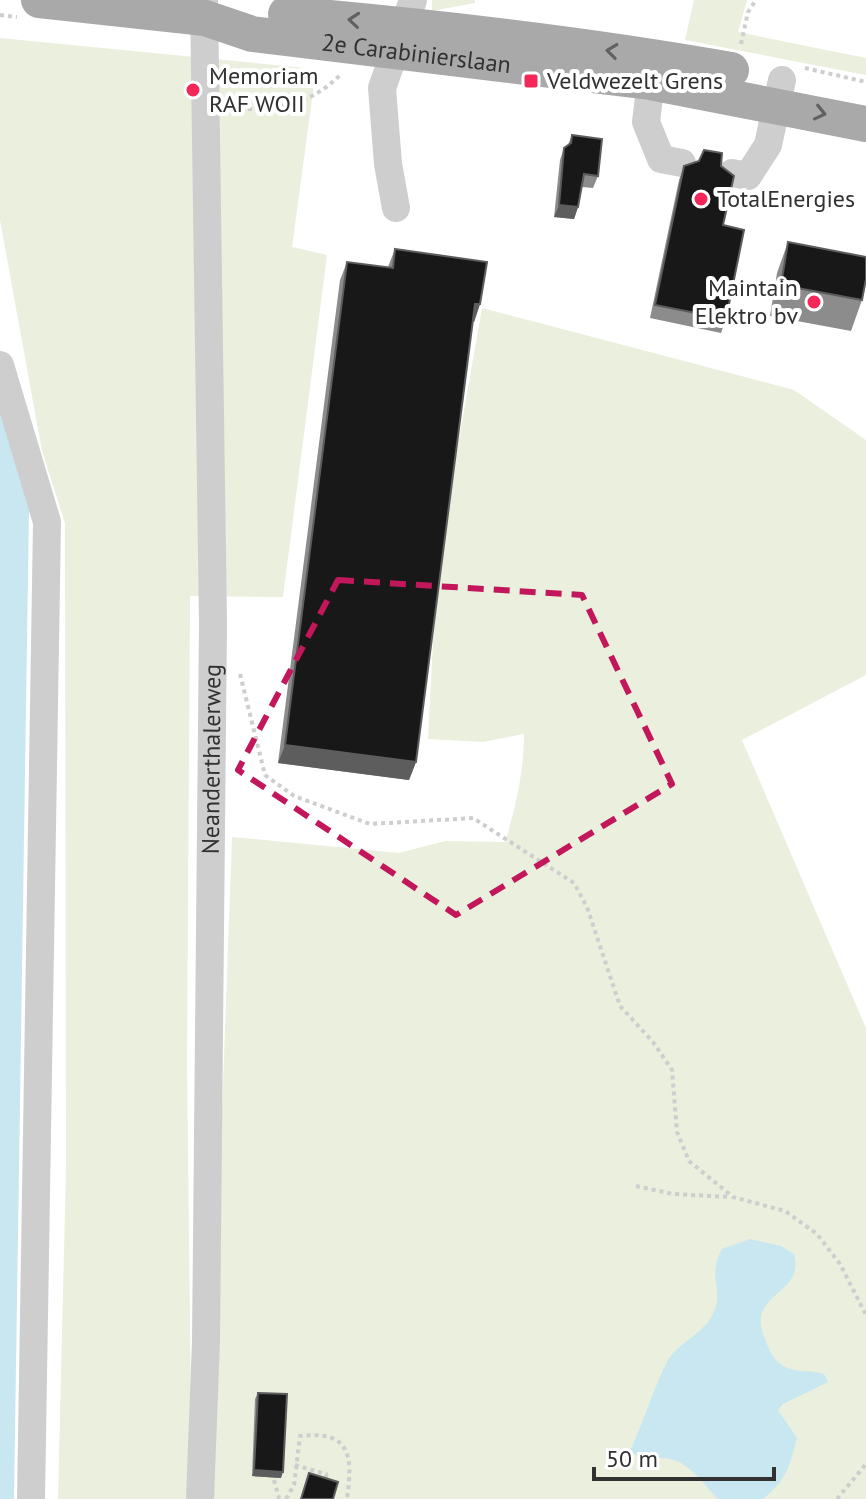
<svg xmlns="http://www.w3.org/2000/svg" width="866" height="1499" viewBox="0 0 866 1499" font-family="'PT Sans',sans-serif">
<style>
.green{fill:#eaefde}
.water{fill:#c9e7f0}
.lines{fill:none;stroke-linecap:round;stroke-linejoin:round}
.path{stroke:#cecece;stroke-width:4;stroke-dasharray:4 4;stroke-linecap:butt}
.minor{stroke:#cecece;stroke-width:28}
.major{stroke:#a9a9a9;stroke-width:36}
.wall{fill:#8c8c8c}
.shaded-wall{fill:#5d5d5d}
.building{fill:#181818;stroke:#5d5d5d;stroke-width:2}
.oneway{stroke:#616161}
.marked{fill:none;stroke:#c2185b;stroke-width:6;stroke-dasharray:16 10;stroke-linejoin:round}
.poi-dot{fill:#f42758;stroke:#fff;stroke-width:3}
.labels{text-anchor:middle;stroke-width:8;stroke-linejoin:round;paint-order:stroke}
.street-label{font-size:24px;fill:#313131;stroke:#fff}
.poi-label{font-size:24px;fill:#313131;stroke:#fff;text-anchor:start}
</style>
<rect width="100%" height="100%" fill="#fff"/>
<path class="green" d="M 432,0 L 475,0 L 475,3 L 432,11 Z
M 694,0 L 747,0 L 738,32 L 866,58 L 866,75 L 685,40 Z
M 0,38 L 316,69 L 292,247 L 327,255 L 283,597 L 190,596 L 187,1062 L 192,1499 L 58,1499 L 66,1167 L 65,523 L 42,451 L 0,220 Z
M 482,308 L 794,390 L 866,440 L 866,675 L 742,740 L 866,1028 L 866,1499 L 212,1499 L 212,1388 L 232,837 L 399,853 L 445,841 L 505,842 C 516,807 524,770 524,734 L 483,742 L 428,739 L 437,565 Z"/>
<path class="water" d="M 0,409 L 29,510 L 14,1499 L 0,1499 Z
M 750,1239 L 781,1246 L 794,1254 C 806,1296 744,1292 765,1339 C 769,1349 772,1359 782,1365 C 795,1374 810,1369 824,1374 L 828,1382 L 783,1404 L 778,1410 L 797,1438 C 789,1467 788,1478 763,1499 L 718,1499 C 705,1486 692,1466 674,1460 C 657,1455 645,1463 630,1451 C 643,1423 653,1390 666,1364 C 677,1341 705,1336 715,1309 C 723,1288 707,1277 722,1249 Z"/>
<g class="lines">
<path class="path" d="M 0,15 L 17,17
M 741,44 L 748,12 L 756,0
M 805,68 L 866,82
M 232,108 C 274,112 311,105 341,74
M 240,674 L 265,775 L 294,796 L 370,824 L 473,818 L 574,883 L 587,907 L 620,1006 L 653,1042 L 672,1070 L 677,1132 L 689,1161 L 733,1197 L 785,1211 L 817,1234 L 840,1264 L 866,1315
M 636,1186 L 673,1194 L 731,1197
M 295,1465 L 326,1474 L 327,1482
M 274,1480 L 279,1498 L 284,1499
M 286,1499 L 294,1485 L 300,1436 C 351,1430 353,1456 347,1499
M 837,1499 L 866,1464"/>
<g class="minor">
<path d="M 653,65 L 646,122 L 661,159 L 682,163"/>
<path d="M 732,173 L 748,176 L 768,145 L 782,80"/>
<path d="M 396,208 L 388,164 L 382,88 L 413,0"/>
<path d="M 0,365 L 47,522 L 31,1499"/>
<path id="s1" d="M 200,1499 L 206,1341 L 213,623 L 204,0"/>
</g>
<g class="major">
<path id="s2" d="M 39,0 L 205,18 L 252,34 L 650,82 L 866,124"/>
<path d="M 286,14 C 435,27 584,44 731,70"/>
</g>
</g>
<path class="wall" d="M 572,135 L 598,176 L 593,188 L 582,187 L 578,207 L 574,219 L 554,217 L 560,160 L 564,148 L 568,145 Z
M 684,166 L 723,225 L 726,319 L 721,333 L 650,318 L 679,180 Z
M 788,242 L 862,300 L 851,331 L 770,316 L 777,273 Z
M 395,249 L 480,304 L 474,322 L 472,322 L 416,762 L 409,780 L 278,763 L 340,280 L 347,262 L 388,267 Z
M 258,1393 L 281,1478 L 252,1476 L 255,1399 Z"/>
<path class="shaded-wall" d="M 559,205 L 578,207 L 574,219 L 554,217 Z
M 475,304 L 480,304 L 474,322 L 468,321 Z
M 285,745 L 416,762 L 409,780 L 278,763 Z
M 254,1470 L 283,1472 L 281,1478 L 252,1476 Z"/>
<path class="building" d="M 572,135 L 602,139 L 598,176 L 584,174 L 578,207 L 559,205 L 564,148 L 571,143 Z
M 704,150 L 722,153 L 721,166 L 734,176 L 723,225 L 744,230 L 726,319 L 655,305 L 684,166 L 699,161 Z
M 788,242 L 866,257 L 866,279 L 862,300 L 781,285 Z
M 395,249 L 487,262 L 480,304 L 475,304 L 416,762 L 285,745 L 347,262 L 393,268 Z
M 258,1393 L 287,1394 L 283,1472 L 254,1470 Z
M 309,1473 L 338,1482 L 333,1499 L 301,1499 Z"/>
<defs><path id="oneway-chevron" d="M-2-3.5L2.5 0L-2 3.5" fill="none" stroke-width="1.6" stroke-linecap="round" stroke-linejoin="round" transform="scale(2)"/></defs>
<g class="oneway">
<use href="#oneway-chevron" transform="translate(354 20) rotate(-175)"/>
<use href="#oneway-chevron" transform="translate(612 51) rotate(-173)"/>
<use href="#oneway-chevron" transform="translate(820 113) rotate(13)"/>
</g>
<path class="marked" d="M 338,580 L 582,595 L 672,784 L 456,915 L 238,770 Z"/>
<g class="poi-dot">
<rect x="523" y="73" width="16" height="16" rx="4"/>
<circle cx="193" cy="90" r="8"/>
<circle cx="701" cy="199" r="8"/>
<circle cx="814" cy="302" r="8"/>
</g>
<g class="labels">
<g class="street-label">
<text dy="8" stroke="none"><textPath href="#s2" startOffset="382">2e Carabinierslaan</textPath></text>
<text dy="8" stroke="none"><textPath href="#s1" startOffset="740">Neanderthalerweg</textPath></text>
</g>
<g class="poi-label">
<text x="209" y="84">Memoriam<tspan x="209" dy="28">RAF WOII</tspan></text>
<text x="547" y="89">Veldwezelt Grens</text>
<text x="717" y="207">TotalEnergies</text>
<text x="798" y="296" text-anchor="end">Maintain<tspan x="798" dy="28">Elektro bv</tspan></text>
</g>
</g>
<path d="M594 1467v12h180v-12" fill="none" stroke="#313131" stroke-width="4"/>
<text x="606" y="1467" font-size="24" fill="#313131" stroke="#ffffff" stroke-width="6" paint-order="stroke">50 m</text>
</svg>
